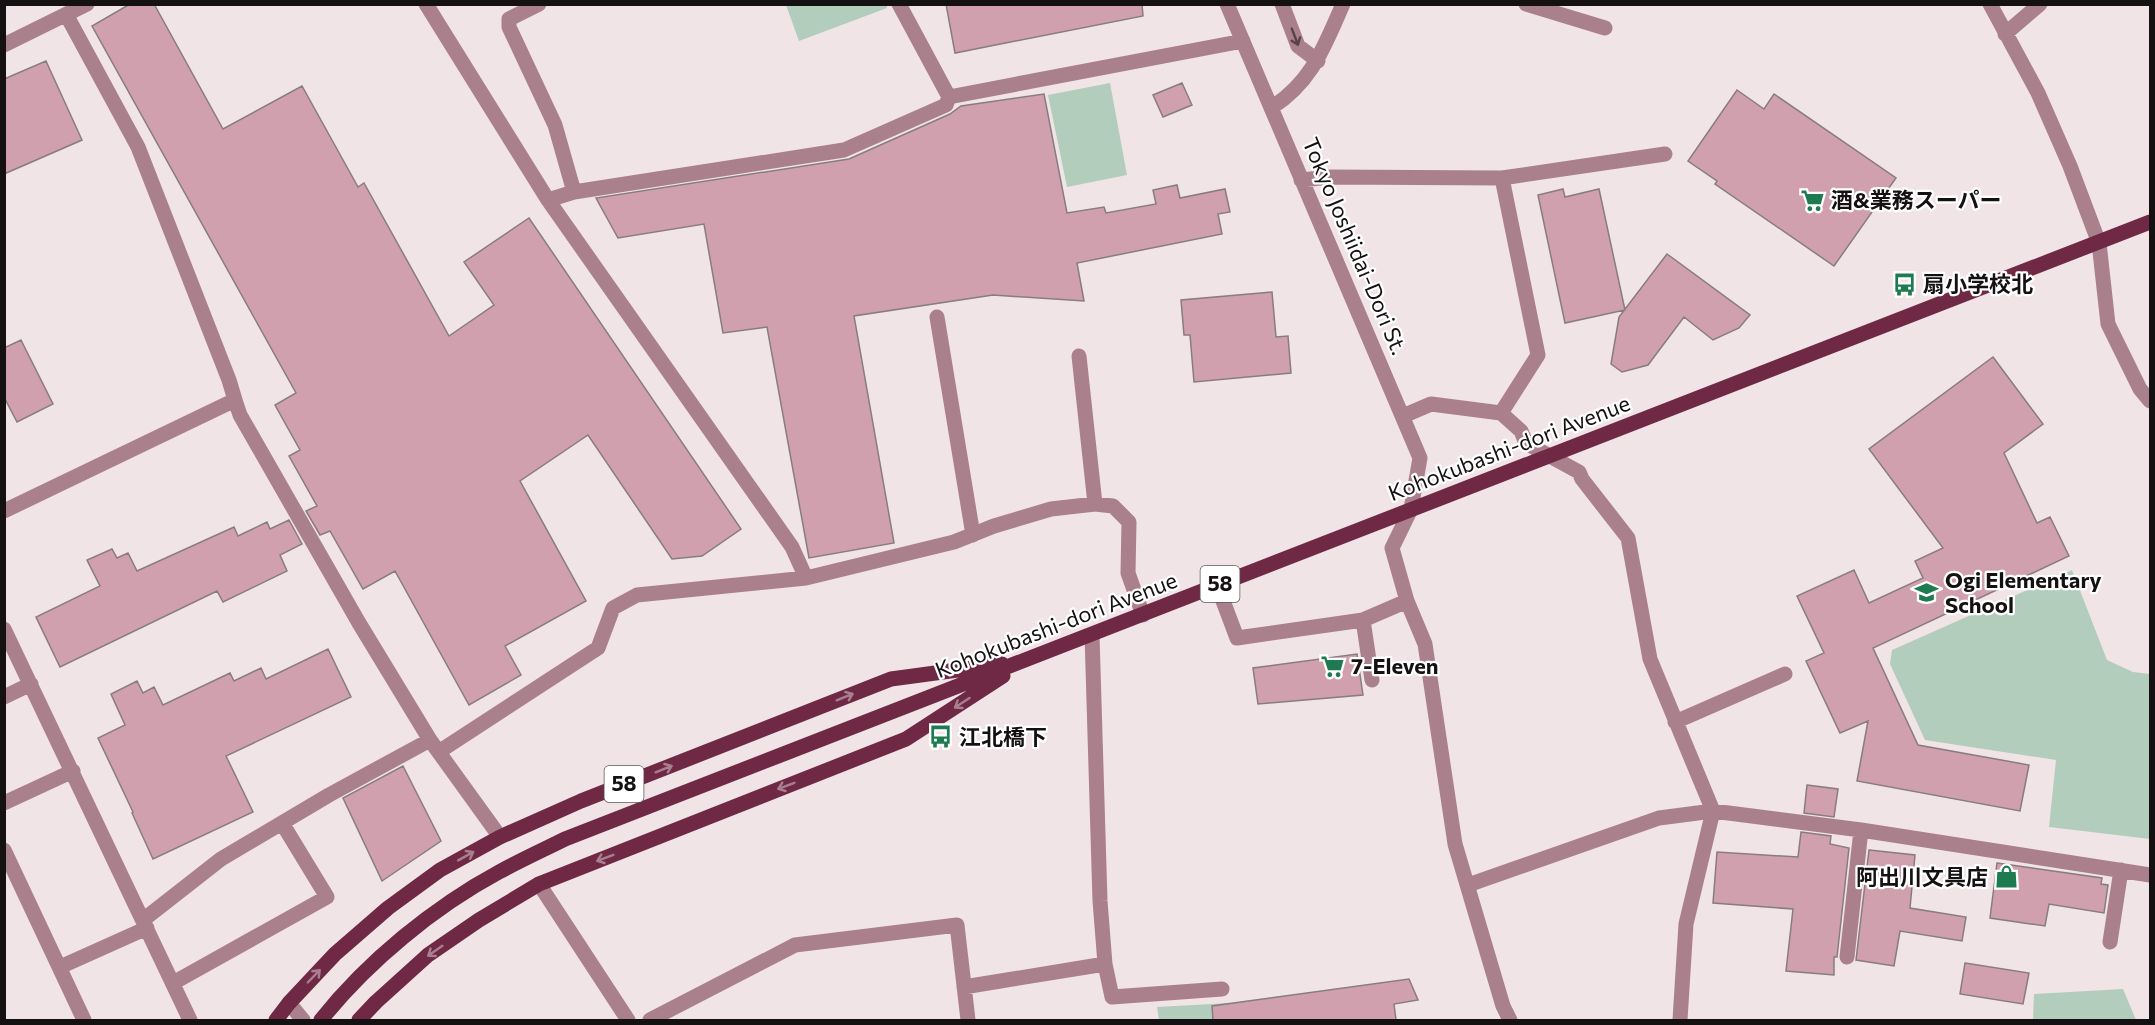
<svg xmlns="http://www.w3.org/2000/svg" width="2155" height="1025" viewBox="0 0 2155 1025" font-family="Commissioner,'Noto Sans JP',sans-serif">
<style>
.green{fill:#b2cdbc}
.building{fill:#d1a0af;stroke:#877c7f;stroke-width:1.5}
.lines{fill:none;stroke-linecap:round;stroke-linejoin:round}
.minor{stroke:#aa808d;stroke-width:15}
.major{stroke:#6f2945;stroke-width:15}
.oneway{stroke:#584349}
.oneway2{stroke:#a97f8f}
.labels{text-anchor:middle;stroke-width:4.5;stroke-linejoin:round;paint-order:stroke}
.shield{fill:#fff;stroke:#5b5859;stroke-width:1.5}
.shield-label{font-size:21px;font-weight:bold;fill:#151112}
.poi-label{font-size:22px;font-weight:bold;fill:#151112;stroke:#fff;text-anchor:start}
.street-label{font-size:22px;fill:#151112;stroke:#fff}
</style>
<rect width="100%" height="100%" fill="#f0e4e7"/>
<path class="green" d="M 886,5 L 887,8 L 799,41 L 786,5 Z
M 1110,83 L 1127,175 L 1067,187 L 1048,95 Z
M 2072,570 L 2107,660 L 2133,672 L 2150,674 L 2150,839 L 2049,827 L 2056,760 L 1925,740 L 1890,664 L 1892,650 Z
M 2123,989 L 2136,1020 L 2033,1020 L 2034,994 Z
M 1230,1003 L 1231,1020 L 1159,1020 L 1157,1007 Z"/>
<path class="building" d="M 130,4 L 154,4 L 223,129 L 302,86 L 358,187 L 364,183 L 449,336 L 494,305 L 464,262 L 529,218 L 741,529 L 702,556 L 672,559 L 588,435 L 520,481 L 586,601 L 505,646 L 521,675 L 469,705 L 395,571 L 363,589 L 330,531 L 320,535 L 306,511 L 317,506 L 289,456 L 300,450 L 275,405 L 296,393 L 92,26 Z
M 946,4 L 1142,4 L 1143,16 L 955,53 Z
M 46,61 L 82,140 L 4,174 L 4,79 Z
M 1182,83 L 1192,105 L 1163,117 L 1153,95 Z
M 1737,90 L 1764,109 L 1774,94 L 1896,178 L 1834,266 L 1715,184 L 1717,181 L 1688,161 Z
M 1044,94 L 1067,213 L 1104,207 L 1106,213 L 1156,204 L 1153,190 L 1177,185 L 1180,198 L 1225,189 L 1230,212 L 1218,214 L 1222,234 L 1077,263 L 1084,301 L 993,295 L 854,316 L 894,543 L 809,558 L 767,327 L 723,333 L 704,224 L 618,238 L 596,198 L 849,159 L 950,114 L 961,106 Z
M 1563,189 L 1565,197 L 1599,189 L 1625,310 L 1565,323 L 1538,195 Z
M 1667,254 L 1750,315 L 1739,328 L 1713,340 L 1684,317 L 1648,365 L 1622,372 L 1611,364 L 1619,317 Z
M 1272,292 L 1276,337 L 1288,336 L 1291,373 L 1194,382 L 1190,335 L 1184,335 L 1181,300 Z
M 21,340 L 53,404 L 17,422 L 4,397 L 4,348 Z
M 1993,357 L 2043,424 L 2004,453 L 2037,523 L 2050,517 L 2069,556 L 1873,648 L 1918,745 L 2029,765 L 2020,811 L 1857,781 L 1868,721 L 1840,733 L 1806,661 L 1824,653 L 1797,596 L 1854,570 L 1869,603 L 1923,578 L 1915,561 L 1943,548 L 1869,449 Z
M 289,520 L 302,544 L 280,555 L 287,571 L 223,602 L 217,591 L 60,667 L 36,617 L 100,586 L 87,560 L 112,549 L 117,558 L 128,553 L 137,571 L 234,527 L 238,536 L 267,522 L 270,529 Z
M 328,649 L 351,697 L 226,756 L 253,812 L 153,859 L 132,813 L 133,812 L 98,738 L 125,725 L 111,694 L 137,681 L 143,693 L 154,687 L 163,705 L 230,673 L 234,681 L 261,668 L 266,679 Z
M 1357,654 L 1363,695 L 1258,704 L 1253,668 Z
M 403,766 L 441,841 L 382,881 L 343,798 Z
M 1807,785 L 1838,789 L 1834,817 L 1804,813 Z
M 1801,832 L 1831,836 L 1830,844 L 1849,848 L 1837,957 L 1834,957 L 1834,975 L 1786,971 L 1793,909 L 1713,903 L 1717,852 L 1798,857 Z
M 1869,850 L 1915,855 L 1910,908 L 1966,917 L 1962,941 L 1900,931 L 1894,966 L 1856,960 Z
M 1997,863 L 2102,878 L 2101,884 L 2108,885 L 2104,913 L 2049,904 L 2045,926 L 1990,918 Z
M 1965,963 L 2029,973 L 2023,1004 L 1960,994 Z
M 1409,979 L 1418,1000 L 1394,1004 L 1396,1020 L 1213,1020 L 1212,1006 Z"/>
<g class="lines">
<path class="minor" d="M 426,4 L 548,200 L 792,547 L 806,578
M 539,4 L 509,19 L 509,27 L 555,125 L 574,192
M 899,4 L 949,97
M 1227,4 L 1420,458 L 1411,509 L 1392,548 L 1407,601 L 1425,644 L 1455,844 L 1503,1006 L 1510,1020
M 1282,4 L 1298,46 L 1318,61
M 1526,4 L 1605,28
M 1990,4 L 2038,93 L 2070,166 L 2099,243 L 2108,324 L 2140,389 L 2150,401
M 2005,34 L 2040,4
M 4,45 L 87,4
M 1271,108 C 1312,82 1324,47 1343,4
M 1502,178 L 1665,154
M 1301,180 L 1331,177 L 1502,178 L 1538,355 L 1501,413
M 548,200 L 574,192 L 844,150 L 946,105 L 949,97 L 1243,41
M 937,317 L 973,535
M 1079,356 L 1095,504
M 235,400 L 240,415 L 359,623 L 430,740 L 500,837
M 1403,416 L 1431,404 L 1501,413 L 1521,431 L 1526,443 L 1579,472 L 1582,479 L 1628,538 L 1650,659 L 1713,811 L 1686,924 L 1680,1020
M 4,511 L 235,400 L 229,380 L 138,147 L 67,16
M 1217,585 L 1237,638 L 1363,620 L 1407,601
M 1363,620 L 1372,680
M 4,629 L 190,1020
M 1092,635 L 1100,901 L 1105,964 L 1112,997 L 1222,989
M 4,697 L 31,684
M 1675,722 L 1785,674
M 440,751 L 598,648 L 613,608 L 637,595 L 806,578 L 954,542 L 994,526 L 1051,509 L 1095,504 L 1113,506 L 1129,522 L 1128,573 L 1143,615
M 4,803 L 73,771
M 4,850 L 84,1020
M 539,884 L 628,1020
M 1468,885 L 1659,818 L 1713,811 L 1861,830 L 2150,875
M 143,920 L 221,859 L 329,795 L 430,740
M 2110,942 L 2121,870
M 1847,957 L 1861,830
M 60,967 L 147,928
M 173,983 L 327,897 L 282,823
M 964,987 L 1105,964
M 289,1003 L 303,1020
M 650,1020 L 795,945 L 957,925 L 968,1020"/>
<path class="major" d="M 276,1020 L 289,1003 L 335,954 L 388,908 L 440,870 L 500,837 L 581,801 L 891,679 L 1002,664
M 321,1020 C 367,962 434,907 499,872 C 521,860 543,850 565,839 L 2150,222
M 359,1020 L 376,1002 L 428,955 L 479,920 L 539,884 L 906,739 L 1003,676"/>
</g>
<defs><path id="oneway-shaft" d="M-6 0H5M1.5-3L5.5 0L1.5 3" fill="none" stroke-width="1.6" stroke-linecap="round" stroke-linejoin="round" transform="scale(1.5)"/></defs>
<use class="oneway" href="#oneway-shaft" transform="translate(1295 37) rotate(69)"/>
<g class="oneway2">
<use href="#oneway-shaft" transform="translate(845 697) rotate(-22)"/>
<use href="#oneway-shaft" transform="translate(962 703) rotate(147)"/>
<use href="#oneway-shaft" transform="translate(664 769) rotate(-22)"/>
<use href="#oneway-shaft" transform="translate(786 786) rotate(159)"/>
<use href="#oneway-shaft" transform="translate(466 856) rotate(-29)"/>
<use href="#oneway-shaft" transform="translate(605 858) rotate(159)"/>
<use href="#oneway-shaft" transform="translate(435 951) rotate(145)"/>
<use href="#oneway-shaft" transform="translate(314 976) rotate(-46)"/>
</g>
<defs>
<symbol id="supermarket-bare" viewBox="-9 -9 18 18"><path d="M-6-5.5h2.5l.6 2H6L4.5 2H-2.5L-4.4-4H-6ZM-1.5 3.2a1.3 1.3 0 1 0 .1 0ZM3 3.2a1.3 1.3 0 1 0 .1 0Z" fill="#1e7a50" stroke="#fff" stroke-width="2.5" paint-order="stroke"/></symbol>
<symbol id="bus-bare" viewBox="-9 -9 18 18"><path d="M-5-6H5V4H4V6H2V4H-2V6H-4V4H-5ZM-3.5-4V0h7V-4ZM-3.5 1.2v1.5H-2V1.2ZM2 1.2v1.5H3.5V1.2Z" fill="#1e7a50" stroke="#fff" stroke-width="2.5" paint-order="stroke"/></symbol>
<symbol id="school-bare" viewBox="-9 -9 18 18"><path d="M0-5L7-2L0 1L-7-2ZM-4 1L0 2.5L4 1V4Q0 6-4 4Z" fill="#1e7a50" stroke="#fff" stroke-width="2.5" paint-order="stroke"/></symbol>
<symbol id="shop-bare" viewBox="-9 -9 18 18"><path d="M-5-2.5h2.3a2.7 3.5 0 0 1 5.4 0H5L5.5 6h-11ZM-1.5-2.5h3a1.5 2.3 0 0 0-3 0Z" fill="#1e7a50" stroke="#fff" stroke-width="2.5" paint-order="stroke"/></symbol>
</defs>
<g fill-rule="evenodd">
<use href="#supermarket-bare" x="1796" y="184" width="33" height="33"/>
<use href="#bus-bare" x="1888" y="268" width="33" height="33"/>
<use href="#school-bare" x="1910" y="576" width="33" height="33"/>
<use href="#supermarket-bare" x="1316" y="650" width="33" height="33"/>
<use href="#bus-bare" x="924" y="720" width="33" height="33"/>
<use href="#shop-bare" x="1990" y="860" width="33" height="33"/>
</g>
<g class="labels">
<g class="shield">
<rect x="1200.5" y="566" width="39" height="36" rx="4.5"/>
<rect x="604.5" y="766" width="39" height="36" rx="4.5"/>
</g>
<g class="shield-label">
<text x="1220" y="591">58</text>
<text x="624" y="791">58</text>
</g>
<g class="poi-label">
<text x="1831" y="208">酒&amp;業務スーパー</text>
<text x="1923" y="292">扇小学校北</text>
<text x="1945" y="588">Ogi Elementary<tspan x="1945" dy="25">School</tspan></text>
<text x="1351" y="674">7-Eleven</text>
<text x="959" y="745">江北橋下</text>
<text x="1988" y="885" text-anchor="end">阿出川文具店</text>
</g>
<g class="street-label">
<text transform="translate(1355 246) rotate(67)" y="8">Tokyo Joshiidai-Dori St.</text>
<text transform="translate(1509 448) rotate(-21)" y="8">Kohokubashi-dori Avenue</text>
<text transform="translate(1056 625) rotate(-21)" y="8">Kohokubashi-dori Avenue</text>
</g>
</g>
<rect width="2155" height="1025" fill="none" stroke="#151112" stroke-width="12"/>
</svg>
